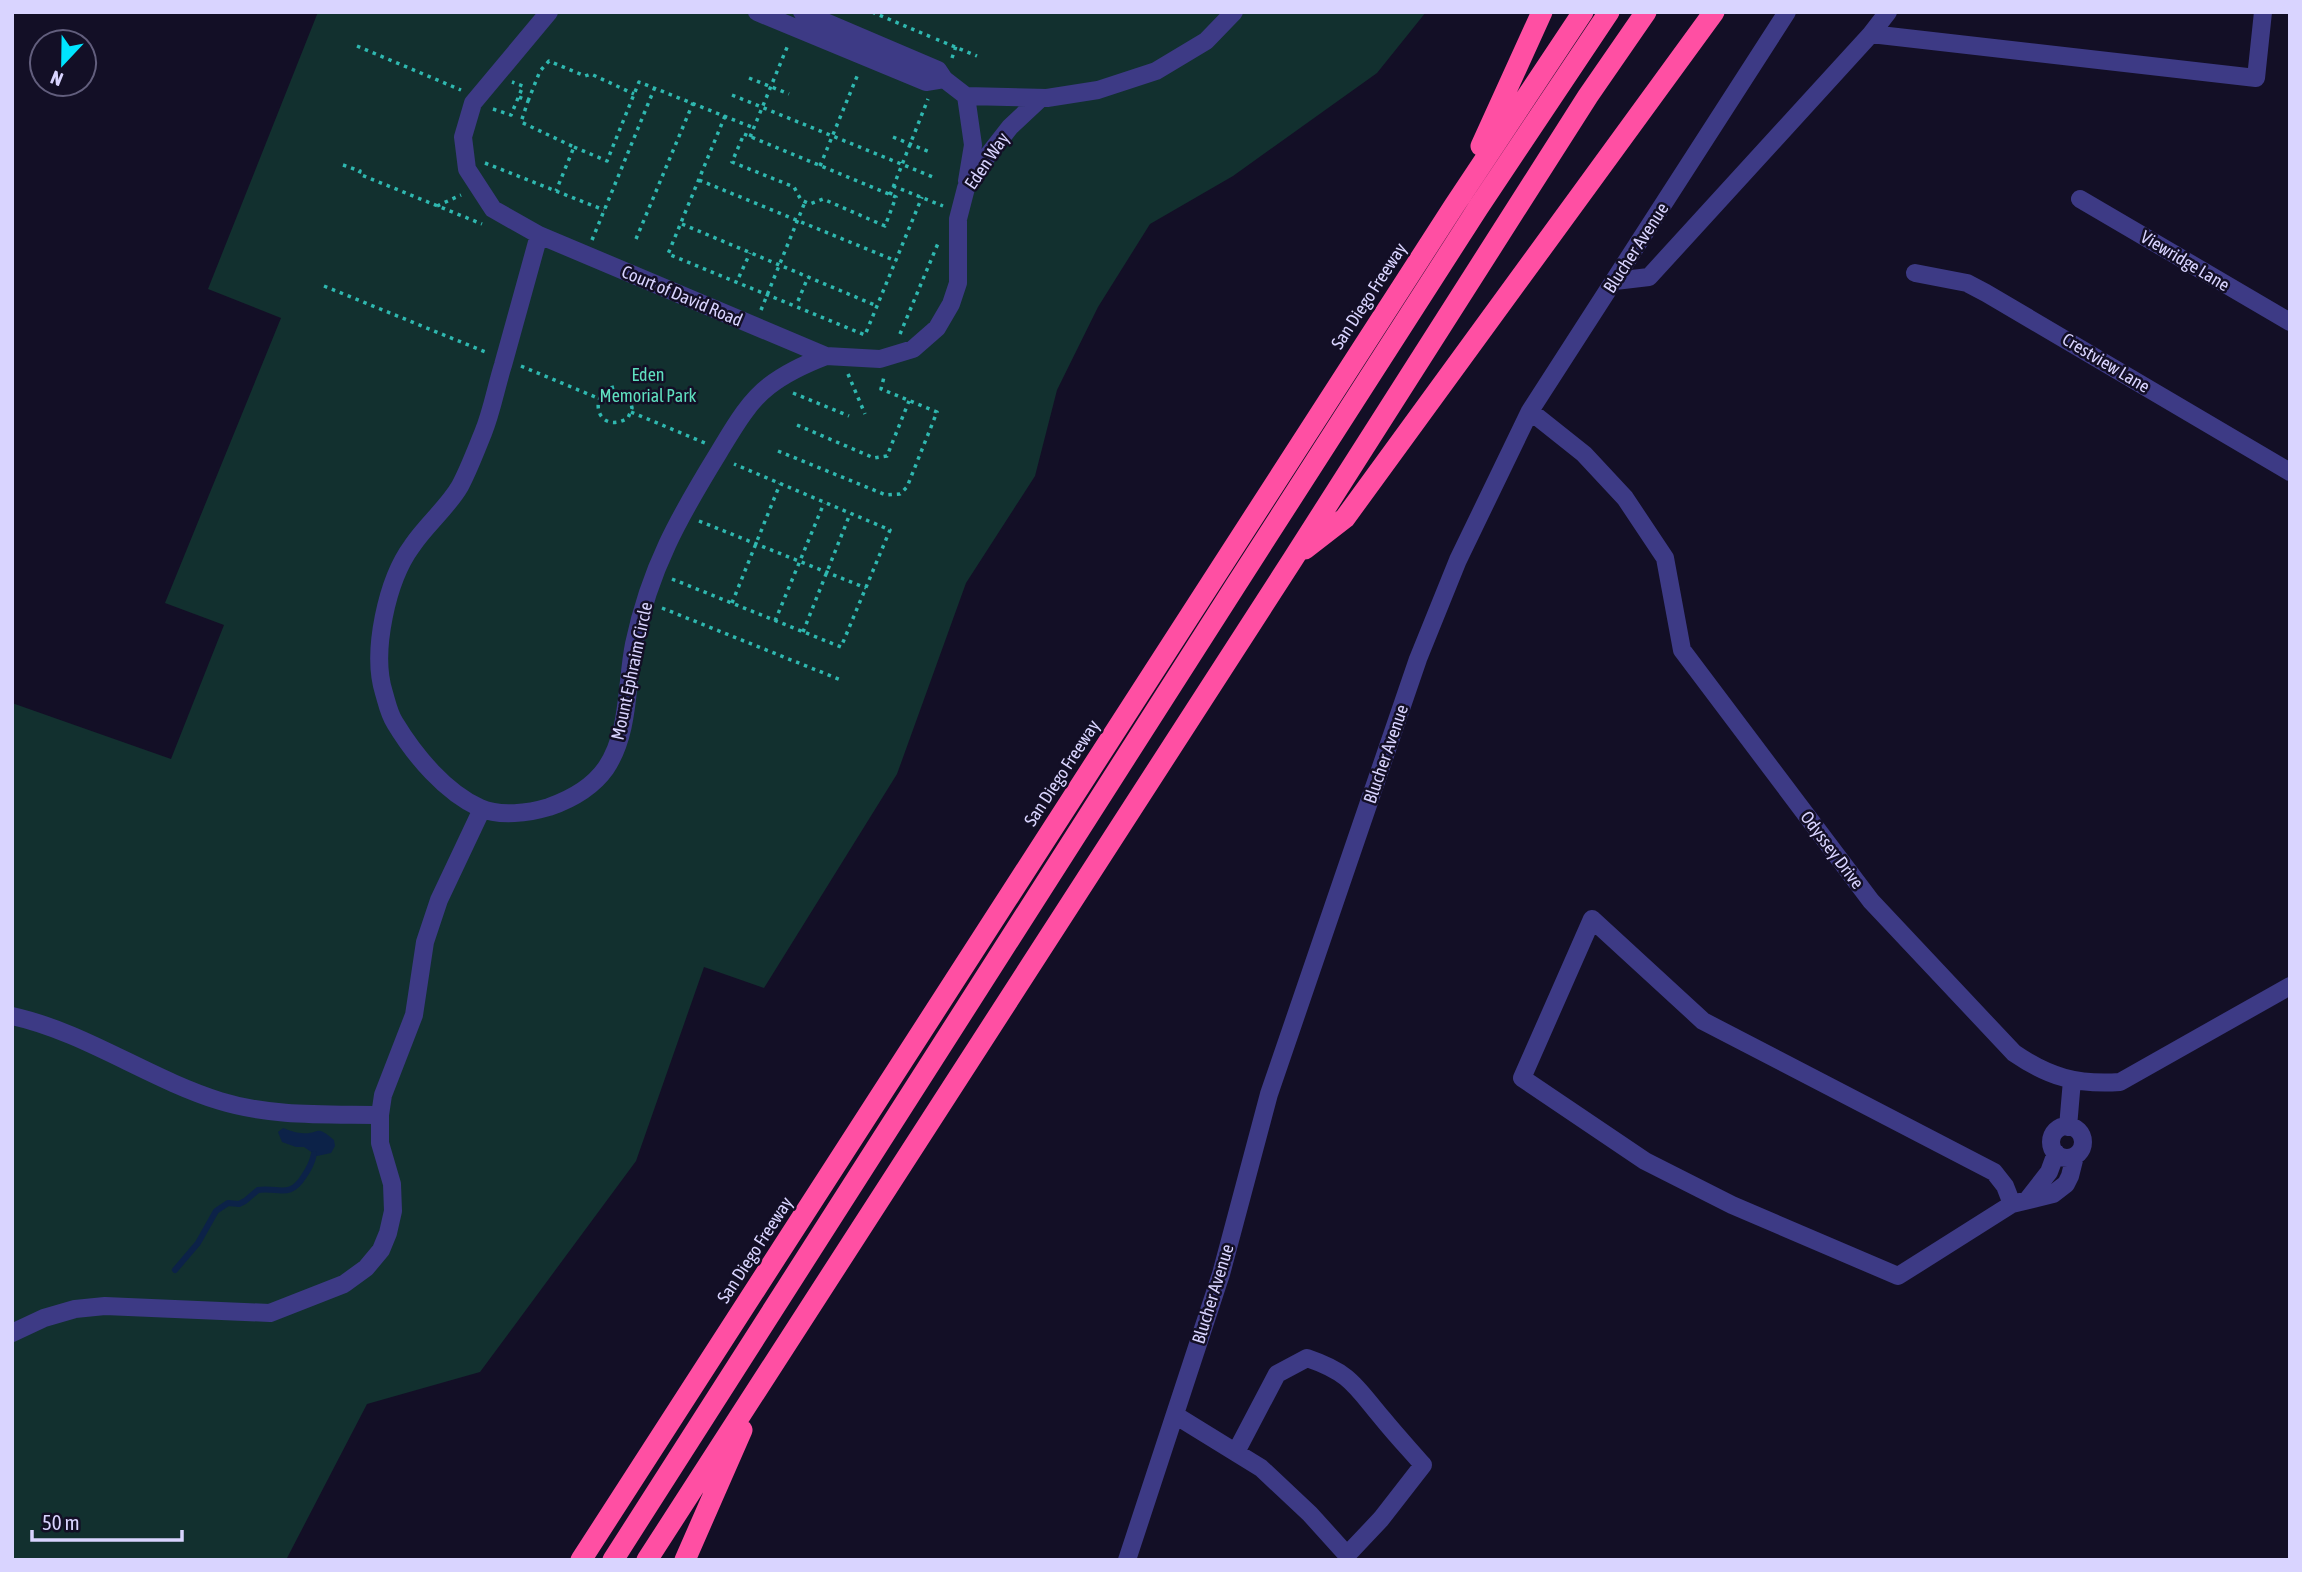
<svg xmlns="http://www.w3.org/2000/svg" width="2302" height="1572" viewBox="0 0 2302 1572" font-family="'Asap Condensed',sans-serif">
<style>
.green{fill:#12302f}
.water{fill:#0c2248}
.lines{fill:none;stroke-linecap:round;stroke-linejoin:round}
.stream{stroke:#0c2248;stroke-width:6}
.path{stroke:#2fb8b0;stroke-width:3.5;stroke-dasharray:3.5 5;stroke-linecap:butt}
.minor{stroke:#3d3a85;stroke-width:18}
.highway{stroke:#ff4fa3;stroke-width:21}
.labels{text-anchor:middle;stroke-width:5;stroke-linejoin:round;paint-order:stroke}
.street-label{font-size:18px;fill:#d9d4ff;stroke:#130f26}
.park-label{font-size:18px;fill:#5fe0c0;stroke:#130f26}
</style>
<rect width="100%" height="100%" fill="#130f26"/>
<path class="green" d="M 318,12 L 1426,12 L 1377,73 L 1233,176 L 1150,224 L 1098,307 L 1057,390 L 1035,476 L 966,583 L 897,774 L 764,988 L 704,967 L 636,1161 L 480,1372 L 367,1404 L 286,1560 L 12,1560 L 12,703 L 171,759 L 224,625 L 165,603 L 281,318 L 208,289 Z"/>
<path class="water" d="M 283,1128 C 289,1130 296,1133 301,1133 C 321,1135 314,1123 334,1140 L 335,1146 L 331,1153 L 317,1156 L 304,1147 L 296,1147 L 282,1142 L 278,1132 Z"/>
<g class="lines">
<path class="stream" d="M 175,1270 L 198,1243 L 216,1211 L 228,1203 L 239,1204 L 245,1201 L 258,1190 C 279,1187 290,1199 304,1176 C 309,1169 312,1163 314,1154"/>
<path class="path" d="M 872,12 L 931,37
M 936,39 L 977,56
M 357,46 L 461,90
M 952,58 L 957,43
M 749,78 L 789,94
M 732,95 L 933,177
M 519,97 L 528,101 L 521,122 L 574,147 L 556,191
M 528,101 L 540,71 L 549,61 L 585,76 L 591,74 L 634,94
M 493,109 L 511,115 L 523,86 L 512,82
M 725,116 L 668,254 L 865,335 L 922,197
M 744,134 L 896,197 L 885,226 L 823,199 L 810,204 L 801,200 L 794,187 L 732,162 Z
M 750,137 L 788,45
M 893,137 L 932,153
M 574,147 L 607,161 L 639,82 L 754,128
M 485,163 L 604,210
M 343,165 L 360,171 L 359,174 L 482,224
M 820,166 L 858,74
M 699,180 L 896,261
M 893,186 L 943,206
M 890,195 L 928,99
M 437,206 L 461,195
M 682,224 L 877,306
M 636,239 L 693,103
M 592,240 L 655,87
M 739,277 L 750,253
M 324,286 L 488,353
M 798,301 L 808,277
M 761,310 L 805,202
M 900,334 L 939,241
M 521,366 L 600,399
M 848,374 L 865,414
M 614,387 C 586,395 598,436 628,418 L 632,408 L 629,395
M 793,393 L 849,416
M 631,412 L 705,443
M 797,425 L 874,458 L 887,456 L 909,401
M 778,451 L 886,495 L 900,494 L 907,487 L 937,412 L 881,389 L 884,377
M 699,521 L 866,588
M 672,579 L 841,647 L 890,530 L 734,464
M 732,603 L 780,484
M 662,608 L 841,680
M 775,621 L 824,503
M 803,632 L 850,514"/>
<path class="minor" d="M 549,12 L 473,103 L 463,137 L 467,169 L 493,209 L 539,235 L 826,356 L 880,359 L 913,349 L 937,328 L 951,304 L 958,283 L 958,219 L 966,188 L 978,168 L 1010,127 L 1041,98
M 757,12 L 926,82 L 944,79
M 802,12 L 938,70 L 944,79 L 966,96 L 1047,98 L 1098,90 L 1156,71 L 1206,41 L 1234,12
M 1871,34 L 1888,12
M 966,96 L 973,145 L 967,181
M 2080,199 L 2290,322
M 539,235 C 527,279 515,322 503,365 C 496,387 492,411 483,433 C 476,450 469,469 460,486 C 448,507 426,525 412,546 C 387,580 371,652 384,693 C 387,703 389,714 395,723 C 415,756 445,792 480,808 C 500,817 529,813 549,807 C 572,799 592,788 606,768 C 630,732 626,684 634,644 C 650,568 679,517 719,452 C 733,429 748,402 769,386 C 787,372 805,364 826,356
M 1915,273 L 1967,283 L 1986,293 L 2290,472
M 1615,281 L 1649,277 L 1871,34 L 2256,78 L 2263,12
M 1530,411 L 1584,454 L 1625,498 L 1665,558 L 1682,650 L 1871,901 L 2014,1053 C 2049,1077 2077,1085 2120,1082 L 2290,986
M 12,1016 C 85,1032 149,1079 220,1101 C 272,1117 326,1114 380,1115
M2051 1142a16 16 0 1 1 32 0a16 16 0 1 1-32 0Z
M 2068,1127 L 2072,1080
M 2028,1199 L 2049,1172 L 2056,1153
M 2012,1204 L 2005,1186 L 1994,1172 L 1703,1021 L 1592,919 L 1522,1078 L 1645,1161 L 1732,1205 L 1898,1276 L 2012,1204 L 2053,1194 L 2066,1184 L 2070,1176 L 2075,1156
M 12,1333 L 44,1318 L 75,1309 L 105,1306 L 270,1313 L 344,1284 L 366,1268 L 381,1250 L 388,1233 L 393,1211 L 392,1184 L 380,1143 L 380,1115 L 383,1095 L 414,1015 L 425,942 L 439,900 L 482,809
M 1175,1415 L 1261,1468 L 1310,1514 L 1347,1555 L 1381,1519 L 1423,1465 C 1410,1450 1396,1435 1383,1419 C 1355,1386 1351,1373 1307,1358 L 1277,1374 L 1236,1452
M 1127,1560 L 1221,1274 L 1269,1094 L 1418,659 L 1458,560 L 1530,411 L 1787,12"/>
<path class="highway" d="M 1481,146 L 1542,12
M 1305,549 L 1345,518 L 1714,12
M 581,1560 L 1454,206 L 1583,12
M 613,1560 L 1234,588 L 1478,208 L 1609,12
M 647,1560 L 1293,559 L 1588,96 L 1646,12
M 685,1560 L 742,1430"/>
</g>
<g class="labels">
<g class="street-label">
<text transform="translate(987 161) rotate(-56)" y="6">Eden Way</text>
<text transform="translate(1636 248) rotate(-57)" y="6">Blucher Avenue</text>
<text transform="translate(2185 261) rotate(31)" y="6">Viewridge Lane</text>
<text transform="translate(682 296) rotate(23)" y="6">Court of David Road</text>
<text transform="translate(1369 296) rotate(-57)" y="6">San Diego Freeway</text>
<text transform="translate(2106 363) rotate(31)" y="6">Crestview Lane</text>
<text transform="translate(632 671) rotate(-78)" y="6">Mount Ephraim Circle</text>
<text transform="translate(1386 754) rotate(-71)" y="6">Blucher Avenue</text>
<text transform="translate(1062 773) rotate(-57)" y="6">San Diego Freeway</text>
<text transform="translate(1832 850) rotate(53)" y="6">Odyssey Drive</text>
<text transform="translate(755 1250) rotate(-57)" y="6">San Diego Freeway</text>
<text transform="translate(1213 1294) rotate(-73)" y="6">Blucher Avenue</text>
</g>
<g class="park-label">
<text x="648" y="381">Eden<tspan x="648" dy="21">Memorial Park</tspan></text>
</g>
</g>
<rect width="2302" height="1572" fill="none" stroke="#d9d4ff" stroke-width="28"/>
<g transform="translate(63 63) rotate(202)"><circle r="33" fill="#130f26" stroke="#625e7d" stroke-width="2"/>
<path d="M0-5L12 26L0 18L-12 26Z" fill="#00e5ff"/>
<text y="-10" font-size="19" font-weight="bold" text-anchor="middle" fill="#d9d4ff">N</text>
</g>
<path d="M32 1530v10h150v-10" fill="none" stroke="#d9d4ff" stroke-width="3.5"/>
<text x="42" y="1530" font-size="21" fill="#d9d4ff" stroke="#130f26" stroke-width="5" paint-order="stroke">50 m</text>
</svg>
